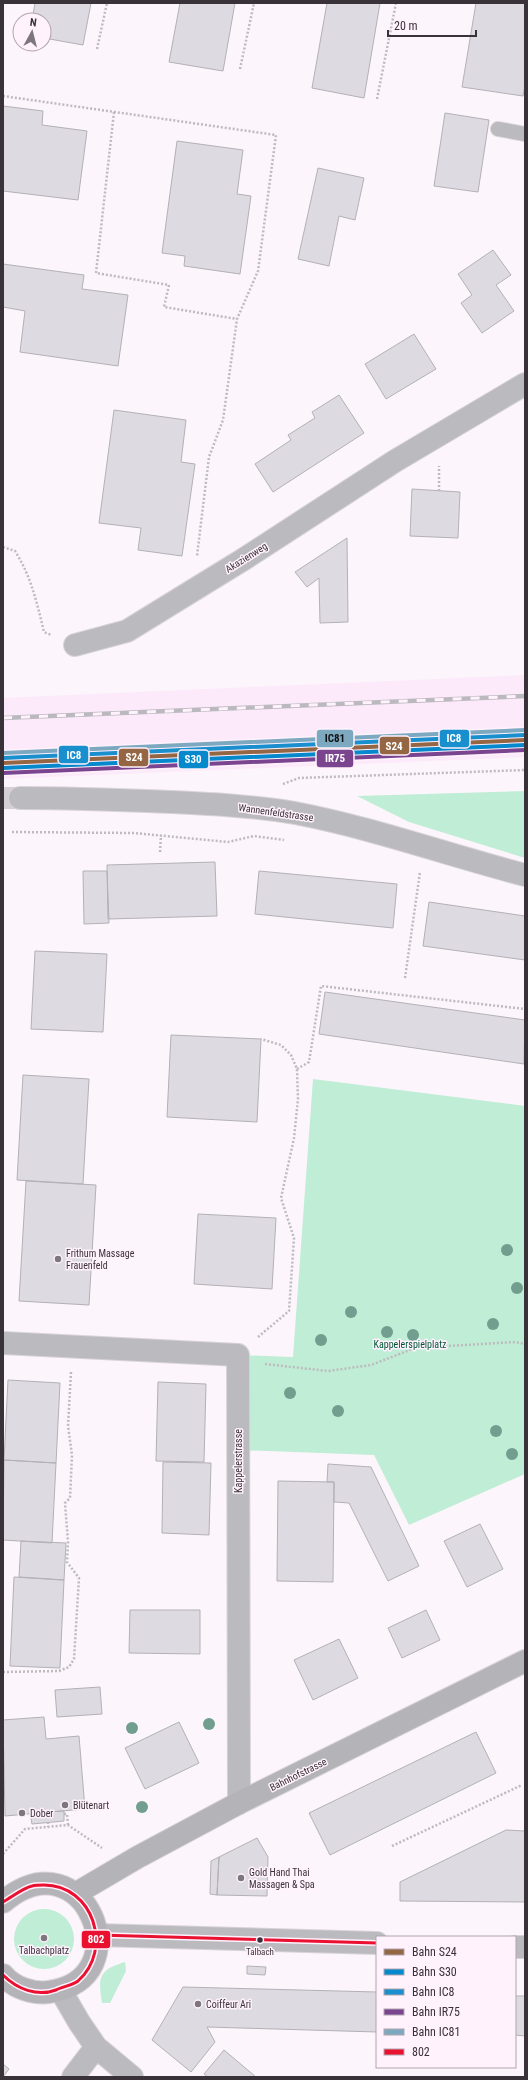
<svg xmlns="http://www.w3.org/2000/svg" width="528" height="2080" viewBox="0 0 528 2080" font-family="'Roboto Condensed',sans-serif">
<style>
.built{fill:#fceafa}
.green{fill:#c0edd5}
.building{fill:#dddae1;stroke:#b3b0b7}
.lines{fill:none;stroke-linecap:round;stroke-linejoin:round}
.minor-tunnel{stroke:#d5ced4;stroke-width:22;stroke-dasharray:22 11;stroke-linecap:butt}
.service-casing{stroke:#d8d3d7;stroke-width:16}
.minor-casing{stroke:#d8d3d7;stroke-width:24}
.secondary-casing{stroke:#d8d3d7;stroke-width:24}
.primary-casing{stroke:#d8d3d7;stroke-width:24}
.path{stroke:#bdbbbf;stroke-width:2.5;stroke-dasharray:2 2;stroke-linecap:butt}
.service{stroke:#bbbabf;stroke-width:14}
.minor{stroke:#bbbabf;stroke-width:22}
.secondary{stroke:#bbbabf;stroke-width:22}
.primary{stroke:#b4b3b7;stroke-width:22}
.rail-casing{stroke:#bbb9be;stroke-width:4.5}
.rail{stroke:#fff2fd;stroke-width:3;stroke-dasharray:9;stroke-linecap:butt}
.bus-1-casing{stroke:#fff2fd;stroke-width:6}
.bus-1{stroke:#ea102f;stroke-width:3}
.rail-1-casing{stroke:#fff2fd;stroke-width:7}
.rail-2-casing{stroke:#fff2fd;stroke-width:7}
.rail-3-casing{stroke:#fff2fd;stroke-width:7}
.rail-4-casing{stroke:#fff2fd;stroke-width:7}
.rail-5-casing{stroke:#fff2fd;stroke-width:7}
.rail-1{stroke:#946644;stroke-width:4}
.rail-2{stroke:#0588cc;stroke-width:4}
.rail-3{stroke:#1a8fce;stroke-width:4}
.rail-4{stroke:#7a448f;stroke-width:4}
.rail-5{stroke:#7da9c0;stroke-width:4}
.tree{fill:#719e8e}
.poi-dot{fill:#7e767d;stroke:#fff2fd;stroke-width:1.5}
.bus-dot{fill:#3a3239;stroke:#fff2fd;stroke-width:1.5}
.labels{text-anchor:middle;stroke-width:3;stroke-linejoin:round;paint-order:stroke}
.bus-label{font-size:9px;fill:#3a3239;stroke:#fff2fd}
.street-label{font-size:10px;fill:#3a3239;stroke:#fff2fd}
.poi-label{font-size:10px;fill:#3a3239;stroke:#fff2fd;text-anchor:start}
.park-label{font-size:10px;fill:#005634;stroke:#fff2fd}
.line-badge{stroke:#fff2fd;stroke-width:1.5}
.badge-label{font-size:11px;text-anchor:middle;font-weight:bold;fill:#fff}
.pale-badge-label{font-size:11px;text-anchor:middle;font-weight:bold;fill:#111}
</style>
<rect width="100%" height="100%" fill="#fcf5fb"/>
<path class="built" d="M 525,675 L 525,757 L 3,779 L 3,698 Z"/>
<path class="green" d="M 525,791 L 525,858 L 409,822 L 357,796 Z
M 313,1079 L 525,1106 L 525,1474 L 409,1525 L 374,1455 L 238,1450 L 238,1355 L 293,1357 Z
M14 1939a30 30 0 1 1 60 0a30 30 0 1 1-60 0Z
M 125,1962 L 126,1971 L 110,2003 L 102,2003 C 98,1978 98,1970 125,1962 Z"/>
<path class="building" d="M 35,3 L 91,3 L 83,45 L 44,38 L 44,20 L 32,20 Z
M 180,3 L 235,3 L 223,71 L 169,62 Z
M 327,3 L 380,3 L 364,98 L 312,88 Z
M 476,3 L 525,3 L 525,86 L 523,96 L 462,87 Z
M 3,106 L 43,111 L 42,125 L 87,131 L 78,200 L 3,191 Z
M 445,113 L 489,120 L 478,192 L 434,186 Z
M 177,141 L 243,150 L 237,194 L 251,196 L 240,274 L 184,266 L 185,256 L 162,253 Z
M 318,168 L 364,178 L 355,220 L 339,216 L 329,266 L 298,259 Z
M 493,250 L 511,275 L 496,285 L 514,311 L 482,333 L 461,303 L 472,295 L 458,274 Z
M 3,264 L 84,275 L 82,289 L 128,295 L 118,366 L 20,352 L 25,311 L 3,307 Z
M 414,334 L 436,369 L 386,399 L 365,364 Z
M 339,395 L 364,433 L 273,492 L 255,464 L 291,440 L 288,435 L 315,418 L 312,412 Z
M 114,410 L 186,420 L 181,462 L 195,464 L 182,556 L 138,550 L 141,528 L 99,523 Z
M 412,489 L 460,492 L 458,538 L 410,536 Z
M 347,538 L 348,622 L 320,623 L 319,578 L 307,587 L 295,572 Z
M 215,862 L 217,916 L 108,919 L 107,865 Z
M 83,871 L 107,871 L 109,923 L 84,924 Z
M 259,871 L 397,884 L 393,928 L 255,914 Z
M 429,902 L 525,916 L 525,960 L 423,946 Z
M 35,951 L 107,954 L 103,1032 L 31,1029 Z
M 325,992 L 525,1020 L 524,1064 L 319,1034 Z
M 171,1035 L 261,1039 L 257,1122 L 167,1117 Z
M 23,1075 L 89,1079 L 83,1184 L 17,1180 Z
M 26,1181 L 96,1185 L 89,1305 L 19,1301 Z
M 198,1214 L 276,1218 L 272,1289 L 194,1284 Z
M 8,1380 L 60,1383 L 56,1463 L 4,1460 Z
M 158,1382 L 206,1384 L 204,1462 L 156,1461 Z
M 4,1460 L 56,1463 L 52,1543 L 3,1540 Z
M 163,1462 L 211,1463 L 209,1535 L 162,1533 Z
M 328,1464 L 371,1467 L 419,1566 L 388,1581 L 349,1503 L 334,1502 L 334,1482 L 327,1482 Z
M 278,1481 L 334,1482 L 333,1582 L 277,1581 Z
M 480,1524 L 503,1569 L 467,1587 L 444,1541 Z
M 21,1541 L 66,1543 L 64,1580 L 19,1577 Z
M 14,1577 L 64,1580 L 60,1668 L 10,1666 Z
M 130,1610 L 200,1610 L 200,1654 L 129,1653 Z
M 426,1610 L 440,1640 L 402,1658 L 388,1628 Z
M 339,1639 L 358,1678 L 313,1700 L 294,1660 Z
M 100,1687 L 102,1714 L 57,1717 L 55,1690 Z
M 44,1717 L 46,1739 L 79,1736 L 85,1809 L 5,1816 L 3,1720 Z
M 179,1722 L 199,1763 L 145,1789 L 125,1748 Z
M 476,1732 L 496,1773 L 330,1855 L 309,1813 Z
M 64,1811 L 64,1821 L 32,1824 L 30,1813 Z
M 506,1830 L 525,1831 L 525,1902 L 400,1901 L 400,1882 Z
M 257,1838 L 268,1857 L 267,1896 L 217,1895 L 219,1857 Z
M 219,1857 L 217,1895 L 210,1894 L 211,1861 Z
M 247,1966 L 266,1967 L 265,1975 L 247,1974 Z
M 183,1987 L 377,1992 L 377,2032 L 207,2027 L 215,2042 L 191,2072 L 152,2040 Z
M 515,1996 L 525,1996 L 525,2036 L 515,2035 Z
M 224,2050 L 256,2077 L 208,2077 L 204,2074 Z
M 3,2064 L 9,2069 L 3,2077 Z"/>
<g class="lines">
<path class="minor-tunnel" d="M 3,798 L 20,798"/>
<defs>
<path id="service" d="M 498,129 L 525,134"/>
<path id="minor" d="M 75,645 L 127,631 L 244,559 L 395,461 L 525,384
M 20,798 C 70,798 121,800 171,802 C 212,804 254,806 295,813 C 373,828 448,855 525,875
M 3,1343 L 238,1355 L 239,1803
M 61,1991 L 79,2022 L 96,2047 L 132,2077
M 73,2077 L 96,2047"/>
<path id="secondary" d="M 98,1935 L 377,1943
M 515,1947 L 525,1947"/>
<path id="primary" d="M 75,1894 L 138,1857 L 239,1803 L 525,1661
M 3,1902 C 84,1833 143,1979 49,1992 C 33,1994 14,1988 3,1975"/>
</defs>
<use href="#service" class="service-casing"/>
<use href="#minor" class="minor-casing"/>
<use href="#secondary" class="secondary-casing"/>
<use href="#primary" class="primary-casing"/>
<path class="path" d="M 97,49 L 107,3
M 240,69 L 254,3
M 3,96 L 276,135 L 258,271 L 237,319 L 223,420 L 209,457 L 197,556
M 377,99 L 396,3
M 114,112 L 96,273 L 169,285 L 164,307 L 237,319
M 439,491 L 439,466
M 3,547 L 15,551 C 31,576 37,603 44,632 L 51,635
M 283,784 L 299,778 L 525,770
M 12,832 L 134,833 L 228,842 L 254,836 L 284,840
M 160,852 L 161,835
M 405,978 L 420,872
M 297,1069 L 309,1062 L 321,986 L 525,1009
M 258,1337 L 289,1311 L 294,1238 L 281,1198 L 294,1138 L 298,1099 L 297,1069 L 291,1055 L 281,1045 L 261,1039
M 265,1364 L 328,1371 L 371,1365 L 415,1348 L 515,1342 L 525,1344
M 3,1672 L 59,1671 L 69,1667 L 74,1659 L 79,1578 L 67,1562 L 68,1542 L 65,1503 L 70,1498 L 72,1455 L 68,1426 L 71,1372
M 64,1814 L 67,1814 L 68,1825
M 48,1822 L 48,1827
M 392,1846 L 522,1785
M 3,1854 L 25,1829 L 68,1825 L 102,1848"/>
<use href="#service" class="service"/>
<use href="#minor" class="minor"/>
<use href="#secondary" class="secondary"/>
<use href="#primary" class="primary"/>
<defs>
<path id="rail" d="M 3,718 L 525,696"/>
</defs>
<use href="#rail" class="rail-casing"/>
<use href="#rail" class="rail"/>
<defs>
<path id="bus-1" d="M 3,1902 C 12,1897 23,1888 32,1886 C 36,1885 41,1885 44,1885 C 93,1885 114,1949 78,1981 C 73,1985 62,1987 56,1990 C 37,1997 17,1989 3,1975
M 98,1935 L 377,1943"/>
</defs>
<use href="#bus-1" class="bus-1-casing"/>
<use href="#bus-1" class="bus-1"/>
<defs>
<path id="rail-1" d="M 3,763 L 525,740"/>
<path id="rail-2" d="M 3,768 L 525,745"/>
<path id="rail-3" d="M 3,758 L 525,735"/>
<path id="rail-4" d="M 3,773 L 525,750"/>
<path id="rail-5" d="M 3,753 L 525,730"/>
</defs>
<use href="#rail-1" class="rail-1-casing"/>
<use href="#rail-2" class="rail-2-casing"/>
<use href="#rail-3" class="rail-3-casing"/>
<use href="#rail-4" class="rail-4-casing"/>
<use href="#rail-5" class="rail-5-casing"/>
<use href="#rail-1" class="rail-1"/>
<use href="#rail-2" class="rail-2"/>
<use href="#rail-3" class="rail-3"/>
<use href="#rail-4" class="rail-4"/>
<use href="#rail-5" class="rail-5"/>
</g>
<g class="tree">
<circle cx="507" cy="1250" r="6"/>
<circle cx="517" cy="1288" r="6"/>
<circle cx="351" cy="1312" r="6"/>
<circle cx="493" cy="1324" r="6"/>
<circle cx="387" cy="1332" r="6"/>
<circle cx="413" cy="1335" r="6"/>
<circle cx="321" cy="1340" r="6"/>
<circle cx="290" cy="1393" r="6"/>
<circle cx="338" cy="1411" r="6"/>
<circle cx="496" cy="1431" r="6"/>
<circle cx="512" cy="1454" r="6"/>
<circle cx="209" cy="1724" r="6"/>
<circle cx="132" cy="1728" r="6"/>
<circle cx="142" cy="1807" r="6"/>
</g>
<g class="poi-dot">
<circle cx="58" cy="1259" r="4"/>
<circle cx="65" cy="1805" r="4"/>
<circle cx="22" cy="1813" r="4"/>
<circle cx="241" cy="1878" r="4"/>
<circle cx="44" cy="1938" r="4"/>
<circle cx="198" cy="2004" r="4"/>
</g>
<circle class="bus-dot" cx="260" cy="1940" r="3.5"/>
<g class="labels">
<g class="bus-label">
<text x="260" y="1955">Talbach</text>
</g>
<g class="street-label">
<text transform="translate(246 557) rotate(-32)" y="4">Akazienweg</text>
<text transform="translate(276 812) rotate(8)" y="4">Wannenfeldstrasse</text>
<text transform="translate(238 1461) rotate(-90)" y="4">Kappelerstrasse</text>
<text transform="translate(298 1774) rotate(-26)" y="4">Bahnhofstrasse</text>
</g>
<g class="poi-label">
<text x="66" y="1257">Frithum Massage<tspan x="66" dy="12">Frauenfeld</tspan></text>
<text x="73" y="1809">Blütenart</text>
<text x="30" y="1817">Dober</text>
<text x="249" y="1876">Gold Hand Thai<tspan x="249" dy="12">Massagen &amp; Spa</tspan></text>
<text x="44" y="1954" text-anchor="middle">Talbachplatz</text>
<text x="206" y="2008">Coiffeur Ari</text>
</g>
<g class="park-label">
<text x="410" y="1348">Kappelerspielplatz</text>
</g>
</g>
<g class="line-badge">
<rect x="439" y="729" width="31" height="19" rx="4" fill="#1a8fce"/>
<rect x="316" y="729" width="38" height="19" rx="4" fill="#7da9c0"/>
<rect x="379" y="736" width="31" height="19" rx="4" fill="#946644"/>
<rect x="58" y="745" width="31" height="19" rx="4" fill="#1a8fce"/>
<rect x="118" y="748" width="31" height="19" rx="4" fill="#946644"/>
<rect x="316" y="749" width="38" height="19" rx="4" fill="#7a448f"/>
<rect x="178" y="750" width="31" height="19" rx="4" fill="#0588cc"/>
<rect x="81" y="1930" width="30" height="19" rx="4" fill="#ea102f"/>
</g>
<g class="badge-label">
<text x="454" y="742">IC8</text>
<text x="394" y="750">S24</text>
<text x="74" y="759">IC8</text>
<text x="134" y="761">S24</text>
<text x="335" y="762">IR75</text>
<text x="193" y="763">S30</text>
<text x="96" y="1943">802</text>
</g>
<g class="pale-badge-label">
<text x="335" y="742">IC81</text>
</g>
<rect width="528" height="2080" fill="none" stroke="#3a3239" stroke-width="8"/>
<rect x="376" y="1936" width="140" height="132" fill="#fff2fd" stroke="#b0a5af"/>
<rect x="384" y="1949" width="20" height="6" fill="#946644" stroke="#b0a5af"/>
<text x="412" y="1956" font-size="12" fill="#3a3239">Bahn S24</text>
<rect x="384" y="1969" width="20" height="6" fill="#0588cc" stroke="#b0a5af"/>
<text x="412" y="1976" font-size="12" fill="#3a3239">Bahn S30</text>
<rect x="384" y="1989" width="20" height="6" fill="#1a8fce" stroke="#b0a5af"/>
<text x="412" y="1996" font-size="12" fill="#3a3239">Bahn IC8</text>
<rect x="384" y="2009" width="20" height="6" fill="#7a448f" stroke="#b0a5af"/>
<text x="412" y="2016" font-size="12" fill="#3a3239">Bahn IR75</text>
<rect x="384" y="2029" width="20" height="6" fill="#7da9c0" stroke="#b0a5af"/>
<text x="412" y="2036" font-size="12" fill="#3a3239">Bahn IC81</text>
<rect x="384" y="2049" width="20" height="6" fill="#ea102f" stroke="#b0a5af"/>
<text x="412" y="2056" font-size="12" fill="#3a3239">802</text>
<g transform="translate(32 32) rotate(7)"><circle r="19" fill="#fff2fd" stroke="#b0a5af"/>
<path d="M0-3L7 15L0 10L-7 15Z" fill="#7e767d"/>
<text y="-6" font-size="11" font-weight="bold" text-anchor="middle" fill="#3a3239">N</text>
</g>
<path d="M388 30v6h88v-6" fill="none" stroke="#3a3239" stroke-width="2"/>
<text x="394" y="30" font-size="12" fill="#3a3239" stroke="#fff2fd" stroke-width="3" paint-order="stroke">20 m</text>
</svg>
